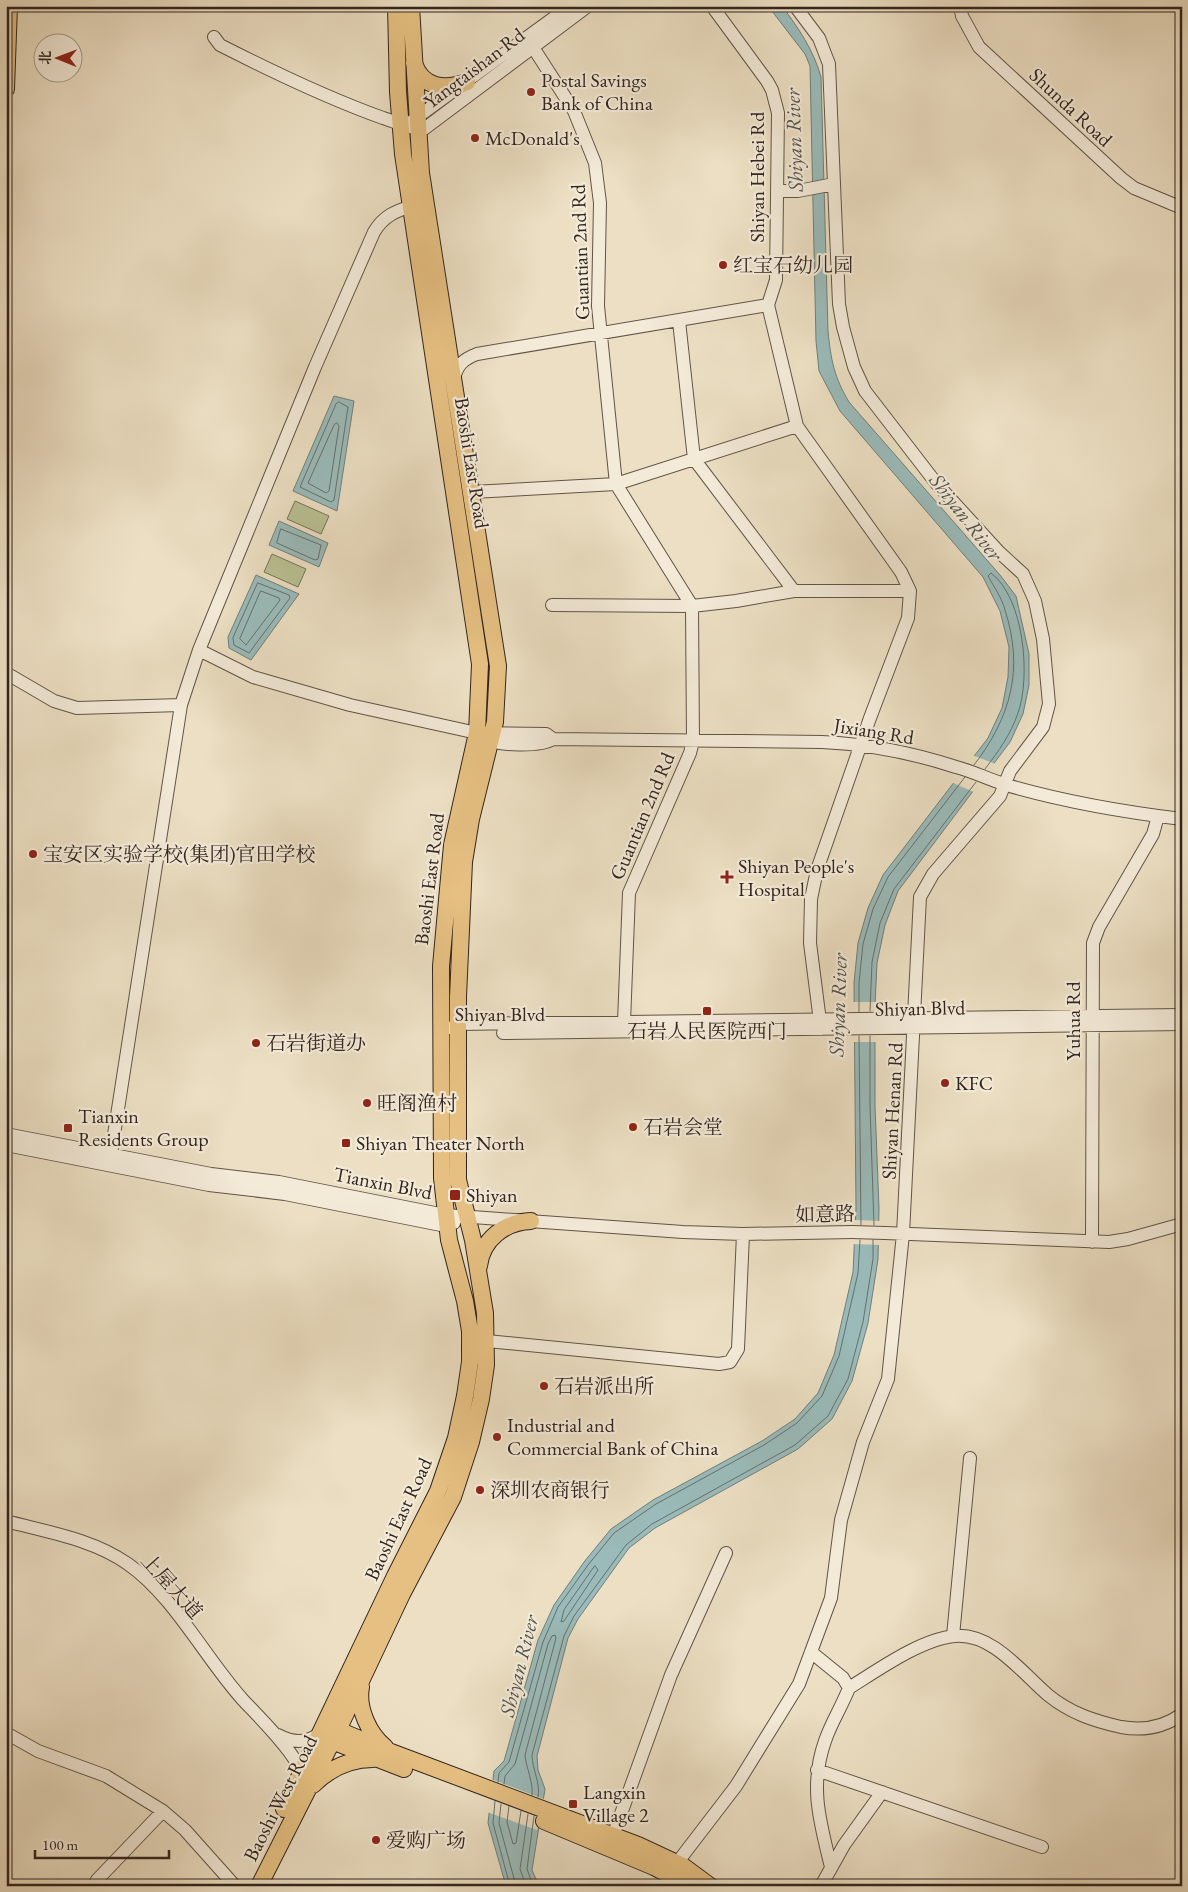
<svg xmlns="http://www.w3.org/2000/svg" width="1188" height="1892" viewBox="0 0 1188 1892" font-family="'EB Garamond','Noto Serif SC',serif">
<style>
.park{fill:#b9c193;stroke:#757359}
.water{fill:#9abbba;stroke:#707f7c}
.pier{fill:#ecdfc3}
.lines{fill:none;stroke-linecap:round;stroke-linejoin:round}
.shore{stroke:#66706c;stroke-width:1}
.minor-casing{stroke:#605448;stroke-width:14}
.major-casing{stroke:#31251f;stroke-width:18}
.minor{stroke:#f3ead8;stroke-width:12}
.major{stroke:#e6c082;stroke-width:16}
.rail-casing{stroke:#31251f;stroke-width:4.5}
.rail{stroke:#f3ead8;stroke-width:2.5;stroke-dasharray:8;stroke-linecap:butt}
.minor-bridge-casing{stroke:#605448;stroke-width:14;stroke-linecap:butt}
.minor-bridge{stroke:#f3ead8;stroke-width:12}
.poi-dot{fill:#8f2418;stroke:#f3ead8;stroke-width:2}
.labels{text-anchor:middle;stroke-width:4.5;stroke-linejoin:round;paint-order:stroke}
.street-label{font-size:20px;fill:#31251f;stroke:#f3ead8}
.poi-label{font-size:20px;fill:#31251f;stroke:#f3ead8;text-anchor:start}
.water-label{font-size:21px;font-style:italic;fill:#50524e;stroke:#f3ead8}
</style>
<rect width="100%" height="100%" fill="#ecdfc3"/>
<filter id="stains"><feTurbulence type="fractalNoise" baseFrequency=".004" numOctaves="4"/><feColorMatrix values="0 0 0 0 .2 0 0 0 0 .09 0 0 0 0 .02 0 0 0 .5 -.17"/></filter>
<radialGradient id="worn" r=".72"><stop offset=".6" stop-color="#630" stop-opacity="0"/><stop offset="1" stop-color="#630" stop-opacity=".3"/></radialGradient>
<path class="park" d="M 295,501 L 329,516 L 321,534 L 287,519 Z
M 272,554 L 306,569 L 298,587 L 264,572 Z"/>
<path class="water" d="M 768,6 L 782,6 C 799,29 813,49 821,77 L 828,331 C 831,360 834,377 849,402 L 1000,575 L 1016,596 L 1029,654 L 1029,685 L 1023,714 L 1010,742 L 898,891 L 885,925 L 877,963 L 875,1005 L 875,1106 L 879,1208 L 878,1259 L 868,1323 L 852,1381 L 832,1419 L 798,1449 L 655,1528 L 629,1548 L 578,1619 L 568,1638 L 537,1756 L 538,1770 L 545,1789 L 532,1870 L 539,1886 L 506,1886 L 488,1823 L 494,1771 L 504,1761 L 538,1640 L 554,1605 L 584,1562 L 611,1529 L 653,1500 L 762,1441 L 795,1419 L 818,1393 L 834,1355 L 853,1272 L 856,1209 L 854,983 L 858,943 L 868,908 L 883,875 L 988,738 L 1002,708 L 1008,677 L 1009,647 L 1000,611 L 983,577 L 840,411 L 819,371 L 816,341 L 810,66 L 805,54 Z
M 334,396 L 354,401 L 337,511 L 293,491 Z
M 279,521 L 328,543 L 319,567 L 269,545 Z
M 256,575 L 299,594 L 251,660 L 229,648 L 228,637 Z"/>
<path class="pier" d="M 972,755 L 998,765 L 976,793 L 951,782 Z
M 851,1002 L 878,1002 L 878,1042 L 852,1042 Z
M 853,1220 L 881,1221 L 881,1245 L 852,1244 Z
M 491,1779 L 544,1799 L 537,1830 L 487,1812 Z"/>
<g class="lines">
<path class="shore" d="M 339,402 L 348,407 L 334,500 L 331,502 L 300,487 L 336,404 Z
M 337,423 L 339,426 L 329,491 L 326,493 L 308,483 L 334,425 Z
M 281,529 L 321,545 L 318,559 L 315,560 L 277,543 Z
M 258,583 L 289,595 L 290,598 L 249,653 L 234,645 L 233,638 Z
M 261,591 L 279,598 L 280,600 L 246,645 L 240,639 Z
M 974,765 C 1011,717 1024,669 1005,610 C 1002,598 994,587 988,576 L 991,573 C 1024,598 1031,676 1018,713 C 1011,734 998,752 985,769
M 870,1011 L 872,962 L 880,923 L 894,889 L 976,782
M 859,1012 L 859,983 L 863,944 L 873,909 L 888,877 L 965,777
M 859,1036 L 861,1225
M 870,1036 L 870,1106 L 874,1225
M 595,1566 L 598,1570 L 564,1621 L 561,1622 L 564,1610 Z
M 498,1782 L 499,1773 L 509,1762 L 543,1642 L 558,1607 L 588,1565 L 614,1533 L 656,1504 L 764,1445 L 797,1423 L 822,1396 L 839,1356 L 858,1273 L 860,1240
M 504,1784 L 505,1776 L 515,1764 L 548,1644 L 552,1636 L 555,1635 L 556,1638 L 525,1755 C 526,1767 534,1785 532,1795
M 538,1797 C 541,1784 532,1769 532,1755 L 564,1636 L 574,1616 L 626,1545 L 652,1524 L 795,1445 L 828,1416 L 848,1379 L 863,1322 L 873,1259 L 873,1240
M 495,1801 L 493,1823 L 510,1886
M 501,1804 L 499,1823 L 516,1886
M 509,1806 L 507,1822 L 513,1844 L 516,1843 L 521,1811
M 526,1886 L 520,1869 L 528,1814
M 533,1886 L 527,1869 L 534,1816"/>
<defs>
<path id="minor" d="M 712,6 L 767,81 L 772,90 L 778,113 L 776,280 L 768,305
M 960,6 L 962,16 L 979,47 L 1121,178 L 1134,188 L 1182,208
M 214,37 L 220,45 C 273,72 327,98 383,118 C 396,122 410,129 424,129 L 588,6
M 527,38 L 574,111 L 595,163 L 600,203 L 598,306 L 616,484 L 692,606 L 693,741 L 690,753 L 629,893 L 624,1022
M 412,121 L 570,6
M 778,191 L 798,191 L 834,184
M 768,305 L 797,426 L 901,572 L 910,591 L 908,618 L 870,718 L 817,870 L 811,899 L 810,943 L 821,1029
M 679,321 L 694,459 L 794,591
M 454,380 C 456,365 464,359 477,354 L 768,305
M 472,492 L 616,484 L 797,426
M 552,605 L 692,606 L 736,601 L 794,591 L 910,591
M 199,650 L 253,677 L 350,705 L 477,733 L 546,734 L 553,739 L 822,742 C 867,744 913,753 956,767 C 975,772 992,781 1010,786 C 1066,802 1124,812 1182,819
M 6,673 L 54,701 L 77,708 L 181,705
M 484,738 C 496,746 541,747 553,739
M 450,1028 L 458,1024 L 1182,1015
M 503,1033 L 1182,1024
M 6,1134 L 211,1174 L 279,1182 L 445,1215 L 683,1232 L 743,1234 L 852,1232
M 6,1145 L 209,1185 L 285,1194 L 446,1226 L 454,1223
M 111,1154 L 181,705 L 199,650 L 315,367 L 374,232 C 385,213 400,210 420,203
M 885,1233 L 1109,1242 L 1128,1239 L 1182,1224
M 1092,1242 L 1093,943 L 1099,927 L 1153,834 L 1158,816
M 487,1341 L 719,1364 L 730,1362 L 738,1349 L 743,1234
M 6,1521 C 47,1532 92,1539 128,1564 C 174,1596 205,1658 243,1700 C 257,1715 299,1756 301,1774
M 953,1636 L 970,1458
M 811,1652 L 843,1678 L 849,1688 C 842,1706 831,1723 825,1741 C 809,1786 820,1822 831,1867
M 849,1688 C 878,1670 921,1639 955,1636 C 993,1633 1022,1673 1048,1695 C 1070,1713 1094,1721 1121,1727 C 1143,1731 1163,1728 1182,1714
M 6,1733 L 38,1751 L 106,1776 L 163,1811 L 185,1830 L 235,1886
M 278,1735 C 293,1743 307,1744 321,1732
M 817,1770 L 1042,1847
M 613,1836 L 671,1675 L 726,1553
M 677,1863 L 736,1786 L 799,1684 L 831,1598 L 841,1520 L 863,1442 L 888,1379 L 903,1234 L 920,897 L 933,874 L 1000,796 L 1010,771 L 1043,727 L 1049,704 L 1043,639 L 1035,601 L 1023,574 L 999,552 L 936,483 L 865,391 L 854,367 L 843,327 L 839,304 L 829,64 L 819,38 L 795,6
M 94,1886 L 97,1880 L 163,1811
M 821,1886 L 844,1845 L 882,1792"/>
<path id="major" d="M 414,63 C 422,88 445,90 467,82
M 6,89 L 9,6
M 479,1266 C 482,1239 505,1222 531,1221
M 361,1687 C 357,1708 369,1734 385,1747
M 327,1730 L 338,1730 L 391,1752 L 638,1845 L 683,1866 L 710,1886
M 326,1734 L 332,1741 L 404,1769
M 313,1785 C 330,1768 349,1759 373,1759
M 284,1809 L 395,1576 L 438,1491 L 456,1438 L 465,1396 L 470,1362 L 470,1331 L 465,1301 L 449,1240 L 442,1178 L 441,966 L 452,845 L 477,733 L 480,664 L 403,154 L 398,92 L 396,6
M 544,1821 L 654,1867 L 690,1886
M 259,1886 L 338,1730 L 402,1594 L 453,1497 L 471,1442 L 481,1399 L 486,1365 L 485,1313 L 473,1240 L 458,1180 L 458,997 L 464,862 L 471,819 L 495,722 L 498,666 L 421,173 L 411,6"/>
</defs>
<use href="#minor" class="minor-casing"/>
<use href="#major" class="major-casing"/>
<use href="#minor" class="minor"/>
<use href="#major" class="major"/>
<defs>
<path id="rail" d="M 6,10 L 6,6"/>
</defs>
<use href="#rail" class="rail-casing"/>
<use href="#rail" class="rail"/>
<defs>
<path id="minor-bridge" d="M 852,1232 L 885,1233"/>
</defs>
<use href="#minor-bridge" class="minor-bridge-casing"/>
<use href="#minor-bridge" class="minor-bridge"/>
</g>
<g class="poi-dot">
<circle cx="531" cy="92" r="5"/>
<circle cx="475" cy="138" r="5"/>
<circle cx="723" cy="265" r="5"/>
<circle cx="33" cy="854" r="5"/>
<path d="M724.5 869.5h5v5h5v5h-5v5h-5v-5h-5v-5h5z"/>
<rect x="702" y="1006" width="10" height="10" rx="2.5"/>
<circle cx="256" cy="1043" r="5"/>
<circle cx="945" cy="1083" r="5"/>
<circle cx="367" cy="1103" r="5"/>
<circle cx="633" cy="1127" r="5"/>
<rect x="63" y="1123" width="10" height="10" rx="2.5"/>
<rect x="341" y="1138" width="10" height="10" rx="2.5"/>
<rect x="449" y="1189" width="12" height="12" rx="2.5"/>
<circle cx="544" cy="1386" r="5"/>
<circle cx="497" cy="1437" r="5"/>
<circle cx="480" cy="1490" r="5"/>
<rect x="568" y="1799" width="10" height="10" rx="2.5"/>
<circle cx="376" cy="1840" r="5"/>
</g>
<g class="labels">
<g class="street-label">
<text transform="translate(474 68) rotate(-37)" y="7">Yangtaishan Rd</text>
<text transform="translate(1071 107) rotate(43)" y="7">Shunda Road</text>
<text transform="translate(757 177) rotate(-90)" y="7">Shiyan Hebei Rd</text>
<text transform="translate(580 252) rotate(-92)" y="7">Guantian 2nd Rd</text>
<text transform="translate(472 463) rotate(81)" y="7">Baoshi East Road</text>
<text transform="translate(874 731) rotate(9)" y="7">Jixiang Rd</text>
<text transform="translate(642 816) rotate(-67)" y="7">Guantian 2nd Rd</text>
<text transform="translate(429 879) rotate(-83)" y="7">Baoshi East Road</text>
<text transform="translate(920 1008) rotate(-1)" y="7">Shiyan Blvd</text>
<text x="500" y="1021">Shiyan Blvd</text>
<text transform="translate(1073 1021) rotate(-90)" y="7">Yuhua Rd</text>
<text transform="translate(892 1111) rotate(-87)" y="7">Shiyan Henan Rd</text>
<text transform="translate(383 1183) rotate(11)" y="7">Tianxin Blvd</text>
<text transform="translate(825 1214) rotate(-1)" y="7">如意路</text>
<text transform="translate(398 1519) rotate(-65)" y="7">Baoshi East Road</text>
<text transform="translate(172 1586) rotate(48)" y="7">上屋大道</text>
<text transform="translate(280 1798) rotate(-63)" y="7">Baoshi West Road</text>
</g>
<g class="poi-label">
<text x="541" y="87">Postal Savings<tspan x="541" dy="23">Bank of China</tspan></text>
<text x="485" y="145">McDonald's</text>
<text x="733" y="272">红宝石幼儿园</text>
<text x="43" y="861">宝安区实验学校(集团)官田学校</text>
<text x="738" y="873">Shiyan People's<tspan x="738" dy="23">Hospital</tspan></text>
<text x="707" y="1038" text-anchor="middle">石岩人民医院西门</text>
<text x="266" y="1050">石岩街道办</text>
<text x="955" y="1090">KFC</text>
<text x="377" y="1110">旺阁渔村</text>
<text x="78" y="1123">Tianxin<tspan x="78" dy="23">Residents Group</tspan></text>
<text x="643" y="1134">石岩会堂</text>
<text x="356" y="1150">Shiyan Theater North</text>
<text x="466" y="1202">Shiyan</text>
<text x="554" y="1393">石岩派出所</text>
<text x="507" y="1432">Industrial and<tspan x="507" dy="23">Commercial Bank of China</tspan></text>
<text x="490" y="1497">深圳农商银行</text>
<text x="583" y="1799">Langxin<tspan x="583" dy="23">Village 2</tspan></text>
<text x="386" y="1847">爱购广场</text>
</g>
<g class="water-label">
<text transform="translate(794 140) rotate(-92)" y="7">Shiyan River</text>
<text transform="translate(966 517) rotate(52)" y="7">Shiyan River</text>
<text transform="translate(838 1005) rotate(-88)" y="7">Shiyan River</text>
<text transform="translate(519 1666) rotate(-76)" y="7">Shiyan River</text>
</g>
</g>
<rect width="1188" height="1892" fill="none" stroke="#ecdfc3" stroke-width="25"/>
<rect x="8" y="8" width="1173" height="1877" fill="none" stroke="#31251f" stroke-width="2.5"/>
<rect x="12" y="12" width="1163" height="1867" fill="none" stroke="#31251f"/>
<g transform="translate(58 58) rotate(271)"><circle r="24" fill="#f3ead8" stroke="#a59b8e"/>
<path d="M0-4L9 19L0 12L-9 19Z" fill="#8f2418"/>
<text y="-8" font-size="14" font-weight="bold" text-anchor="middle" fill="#31251f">北</text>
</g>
<path d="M35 1850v8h134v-8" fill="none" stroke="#31251f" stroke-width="2.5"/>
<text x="42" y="1850" font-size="15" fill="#31251f" stroke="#f3ead8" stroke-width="4" paint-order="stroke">100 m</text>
<rect width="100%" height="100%" filter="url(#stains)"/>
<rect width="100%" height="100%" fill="url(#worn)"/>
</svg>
